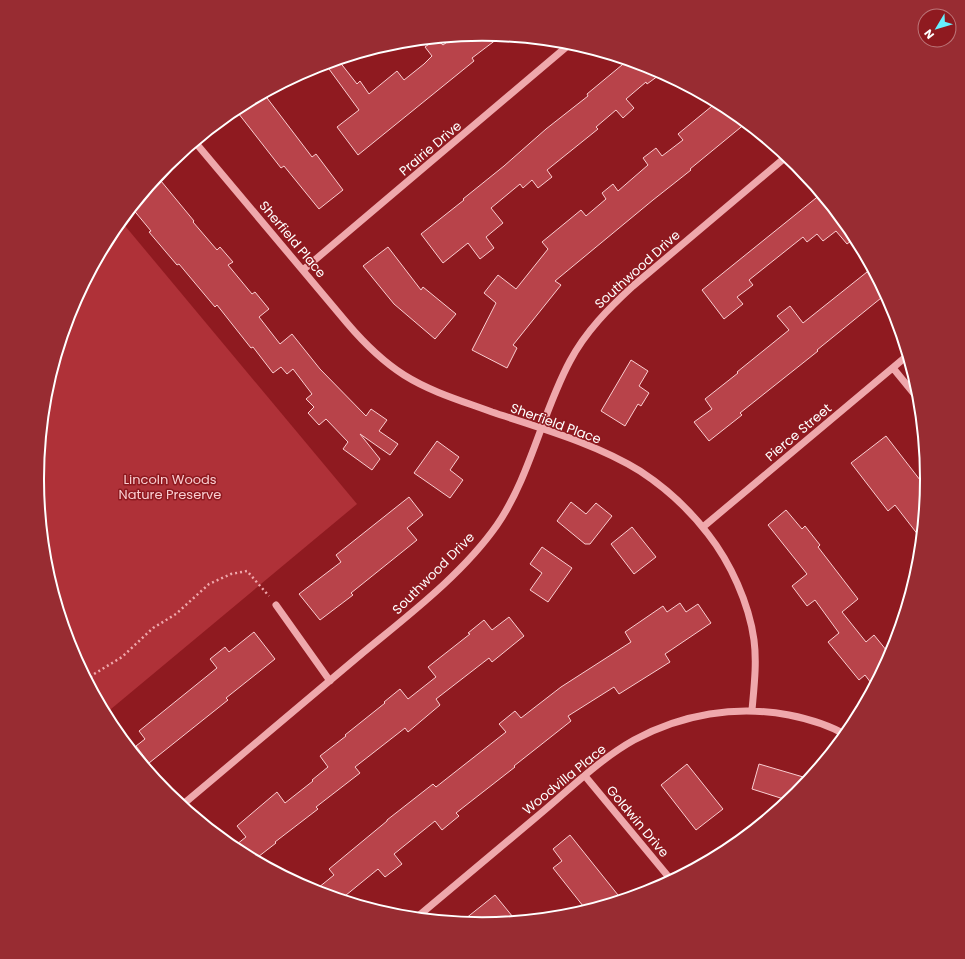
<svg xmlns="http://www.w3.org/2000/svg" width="965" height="959" viewBox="0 0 965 959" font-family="Poppins,sans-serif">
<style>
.green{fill:#af3138}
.building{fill:#b8434a;stroke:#faced1}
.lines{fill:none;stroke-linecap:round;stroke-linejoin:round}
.path{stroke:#efa8ac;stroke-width:2.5;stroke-dasharray:2 3;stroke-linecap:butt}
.minor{stroke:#efa8ac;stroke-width:7}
.labels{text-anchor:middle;stroke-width:3;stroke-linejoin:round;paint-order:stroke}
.street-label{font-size:13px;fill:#fff;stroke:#8f1a20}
.park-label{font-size:13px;fill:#faced1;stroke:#8f1a20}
.rim{fill:none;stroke:#fff;stroke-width:2}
</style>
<rect width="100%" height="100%" fill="#8f1a20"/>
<path class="green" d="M 121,221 L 357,504 L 105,714 L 71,650 L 46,566 L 37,479 L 46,392 L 71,309 L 112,232 Z"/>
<path class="building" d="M 483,34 L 501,36 L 472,58 L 474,61 L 358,155 L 337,127 L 359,110 L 329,69 L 339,61 L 357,84 L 360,81 L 369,94 L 397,71 L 404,80 L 424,64 L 432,56 L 425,47 L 436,39 L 443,45 L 454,37 Z
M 628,60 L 653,68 L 662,73 L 647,84 L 646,82 L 626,99 L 634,108 L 623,118 L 616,110 L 596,127 L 598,129 L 547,170 L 552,177 L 538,188 L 532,180 L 523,188 L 520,184 L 491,208 L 503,223 L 486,237 L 494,248 L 480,259 L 468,243 L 443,263 L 421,234 L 464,200 L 463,199 L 504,166 L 546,129 L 588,96 L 587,94 Z
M 264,94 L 312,157 L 316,154 L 343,190 L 319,209 L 284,166 L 281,168 L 235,109 Z
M 717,102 L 730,109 L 746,123 L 690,169 L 691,170 L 653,200 L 555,281 L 561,285 L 513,345 L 517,348 L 507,368 L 472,350 L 496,303 L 484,293 L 498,275 L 516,289 L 548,249 L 542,242 L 581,210 L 586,216 L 606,199 L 602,193 L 613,184 L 618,191 L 648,165 L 643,158 L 656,148 L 662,156 L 683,140 L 678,134 Z
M 161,181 L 194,221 L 193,222 L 217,250 L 220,247 L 233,262 L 228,265 L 252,294 L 255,292 L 269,309 L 259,317 L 280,344 L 292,334 L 320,369 L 366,416 L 371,409 L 387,420 L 379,431 L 398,444 L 390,455 L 360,434 L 380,459 L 372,470 L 343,449 L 348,442 L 326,419 L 319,425 L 308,413 L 314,407 L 306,399 L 312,394 L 293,369 L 287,374 L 281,367 L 273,373 L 253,347 L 251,348 L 217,305 L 215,307 L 179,264 L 177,265 L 149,232 L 151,231 L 132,208 L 148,189 L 150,191 Z
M 821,194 L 853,232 L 856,237 L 847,244 L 836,231 L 823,241 L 817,234 L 807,242 L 803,237 L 749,280 L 753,285 L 737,297 L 743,304 L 724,319 L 702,290 Z
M 388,247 L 421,290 L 423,287 L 456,314 L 435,339 L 394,304 L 363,266 Z
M 872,268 L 886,294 L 817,350 L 818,351 L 740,413 L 742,415 L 709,441 L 694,422 L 712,409 L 705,399 L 738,373 L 737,372 L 789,330 L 777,316 L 790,306 L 803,323 Z
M 631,360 L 648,371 L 639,386 L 649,393 L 641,406 L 638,404 L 625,426 L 601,411 Z
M 886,436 L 927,489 L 922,540 L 895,505 L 888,511 L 851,463 Z
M 437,441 L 459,457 L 450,470 L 463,480 L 450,498 L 414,473 Z
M 409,497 L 423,515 L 407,528 L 417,540 L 351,593 L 353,595 L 320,620 L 299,594 L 341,562 L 336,555 Z
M 571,502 L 586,514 L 596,503 L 612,516 L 590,544 L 585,544 L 557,521 Z
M 786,510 L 802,529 L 805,526 L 820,545 L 818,547 L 858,599 L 842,612 L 866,642 L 874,635 L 891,656 L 874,687 L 865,675 L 859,680 L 828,642 L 839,633 L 815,600 L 807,606 L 792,586 L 807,574 L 768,525 Z
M 632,527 L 656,557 L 634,574 L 611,544 Z
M 542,547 L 572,568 L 548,602 L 530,590 L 542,573 L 530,564 Z
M 680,603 L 686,612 L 698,604 L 711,623 L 665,654 L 670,662 L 619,694 L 614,687 L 568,716 L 571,721 L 514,766 L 515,767 L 456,813 L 459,816 L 442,830 L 435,821 L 394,854 L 402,864 L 385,877 L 378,869 L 340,900 L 313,892 L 334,875 L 329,869 L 387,821 L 387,820 L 433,784 L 436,787 L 506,732 L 499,724 L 515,711 L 521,718 L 561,687 L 631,642 L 625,632 L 663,606 L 667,612 Z
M 509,617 L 524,636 L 492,662 L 489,658 L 436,699 L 440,705 L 408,732 L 405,728 L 355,767 L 360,773 L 316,807 L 318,809 L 275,842 L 276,843 L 254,860 L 232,848 L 246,837 L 237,826 L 277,792 L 285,803 L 313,781 L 312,780 L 328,767 L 320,756 L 346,736 L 345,735 L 385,703 L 384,702 L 400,689 L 408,699 L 436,677 L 428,667 L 470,634 L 468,633 L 484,620 L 492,630 Z
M 254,632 L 275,659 L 226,698 L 228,700 L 149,763 L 136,746 L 145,739 L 139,731 L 217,668 L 210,659 L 225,647 L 229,652 Z
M 687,764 L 723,809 L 696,830 L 661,785 Z
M 759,764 L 810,779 L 797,795 L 790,801 L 752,789 Z
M 570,835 L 622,900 L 587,911 L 553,868 L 562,861 L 553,849 Z
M 495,895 L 517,922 L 482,925 L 460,923 Z"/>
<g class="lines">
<path class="path" d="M 87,681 L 94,674 L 122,657 L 153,628 L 176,614 L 209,584 L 231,574 L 247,571 L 269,596"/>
<path class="minor" d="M 195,142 L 347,323 C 364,343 382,361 404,375 C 431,392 462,401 492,412 C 540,428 597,444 640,471 C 666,488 689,509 708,534 C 730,562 749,603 754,640 C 757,663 754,687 752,710
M 303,270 L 571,43
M 893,368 L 920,401
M 703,527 L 908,355
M 276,605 L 330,681
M 585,776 L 672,881
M 181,806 C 240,756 300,706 359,656 C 406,617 462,575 497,525 C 530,477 542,413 570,361 C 586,331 609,308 633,286 L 787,156
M 416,918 C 455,885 495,852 534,819 C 566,793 598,760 634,740 C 682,714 736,705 789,715 C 809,719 829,725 846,735"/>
</g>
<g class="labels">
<g class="street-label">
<text transform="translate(430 148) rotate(-40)" y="5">Prairie Drive</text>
<text transform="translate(293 239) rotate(50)" y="5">Sherfield Place</text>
<text transform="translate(637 269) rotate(-42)" y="5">Southwood Drive</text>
<text transform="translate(556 423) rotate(20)" y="5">Sherfield Place</text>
<text transform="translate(798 432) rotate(-40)" y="5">Pierce Street</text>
<text transform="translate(433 573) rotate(-45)" y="5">Southwood Drive</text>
<text transform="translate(564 779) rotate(-39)" y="5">Woodvilla Place</text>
<text transform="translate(638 821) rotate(50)" y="5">Goldwin Drive</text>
</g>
<g class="park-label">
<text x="170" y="484">Lincoln Woods<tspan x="170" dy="15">Nature Preserve</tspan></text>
</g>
</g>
<path d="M0 0H965V959H0ZM44 479a438 438 0 1 1 876 0a438 438 0 1 1-876 0Z" fill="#982c32" fill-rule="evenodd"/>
<path class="rim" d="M44 479a438 438 0 1 1 876 0a438 438 0 1 1-876 0Z"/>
<g transform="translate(937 28) rotate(232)"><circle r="19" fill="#8f1a20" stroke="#bc7679"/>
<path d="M0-3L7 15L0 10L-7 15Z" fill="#65f0ff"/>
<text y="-6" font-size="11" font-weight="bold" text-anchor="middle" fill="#ffffff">N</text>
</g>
</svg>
